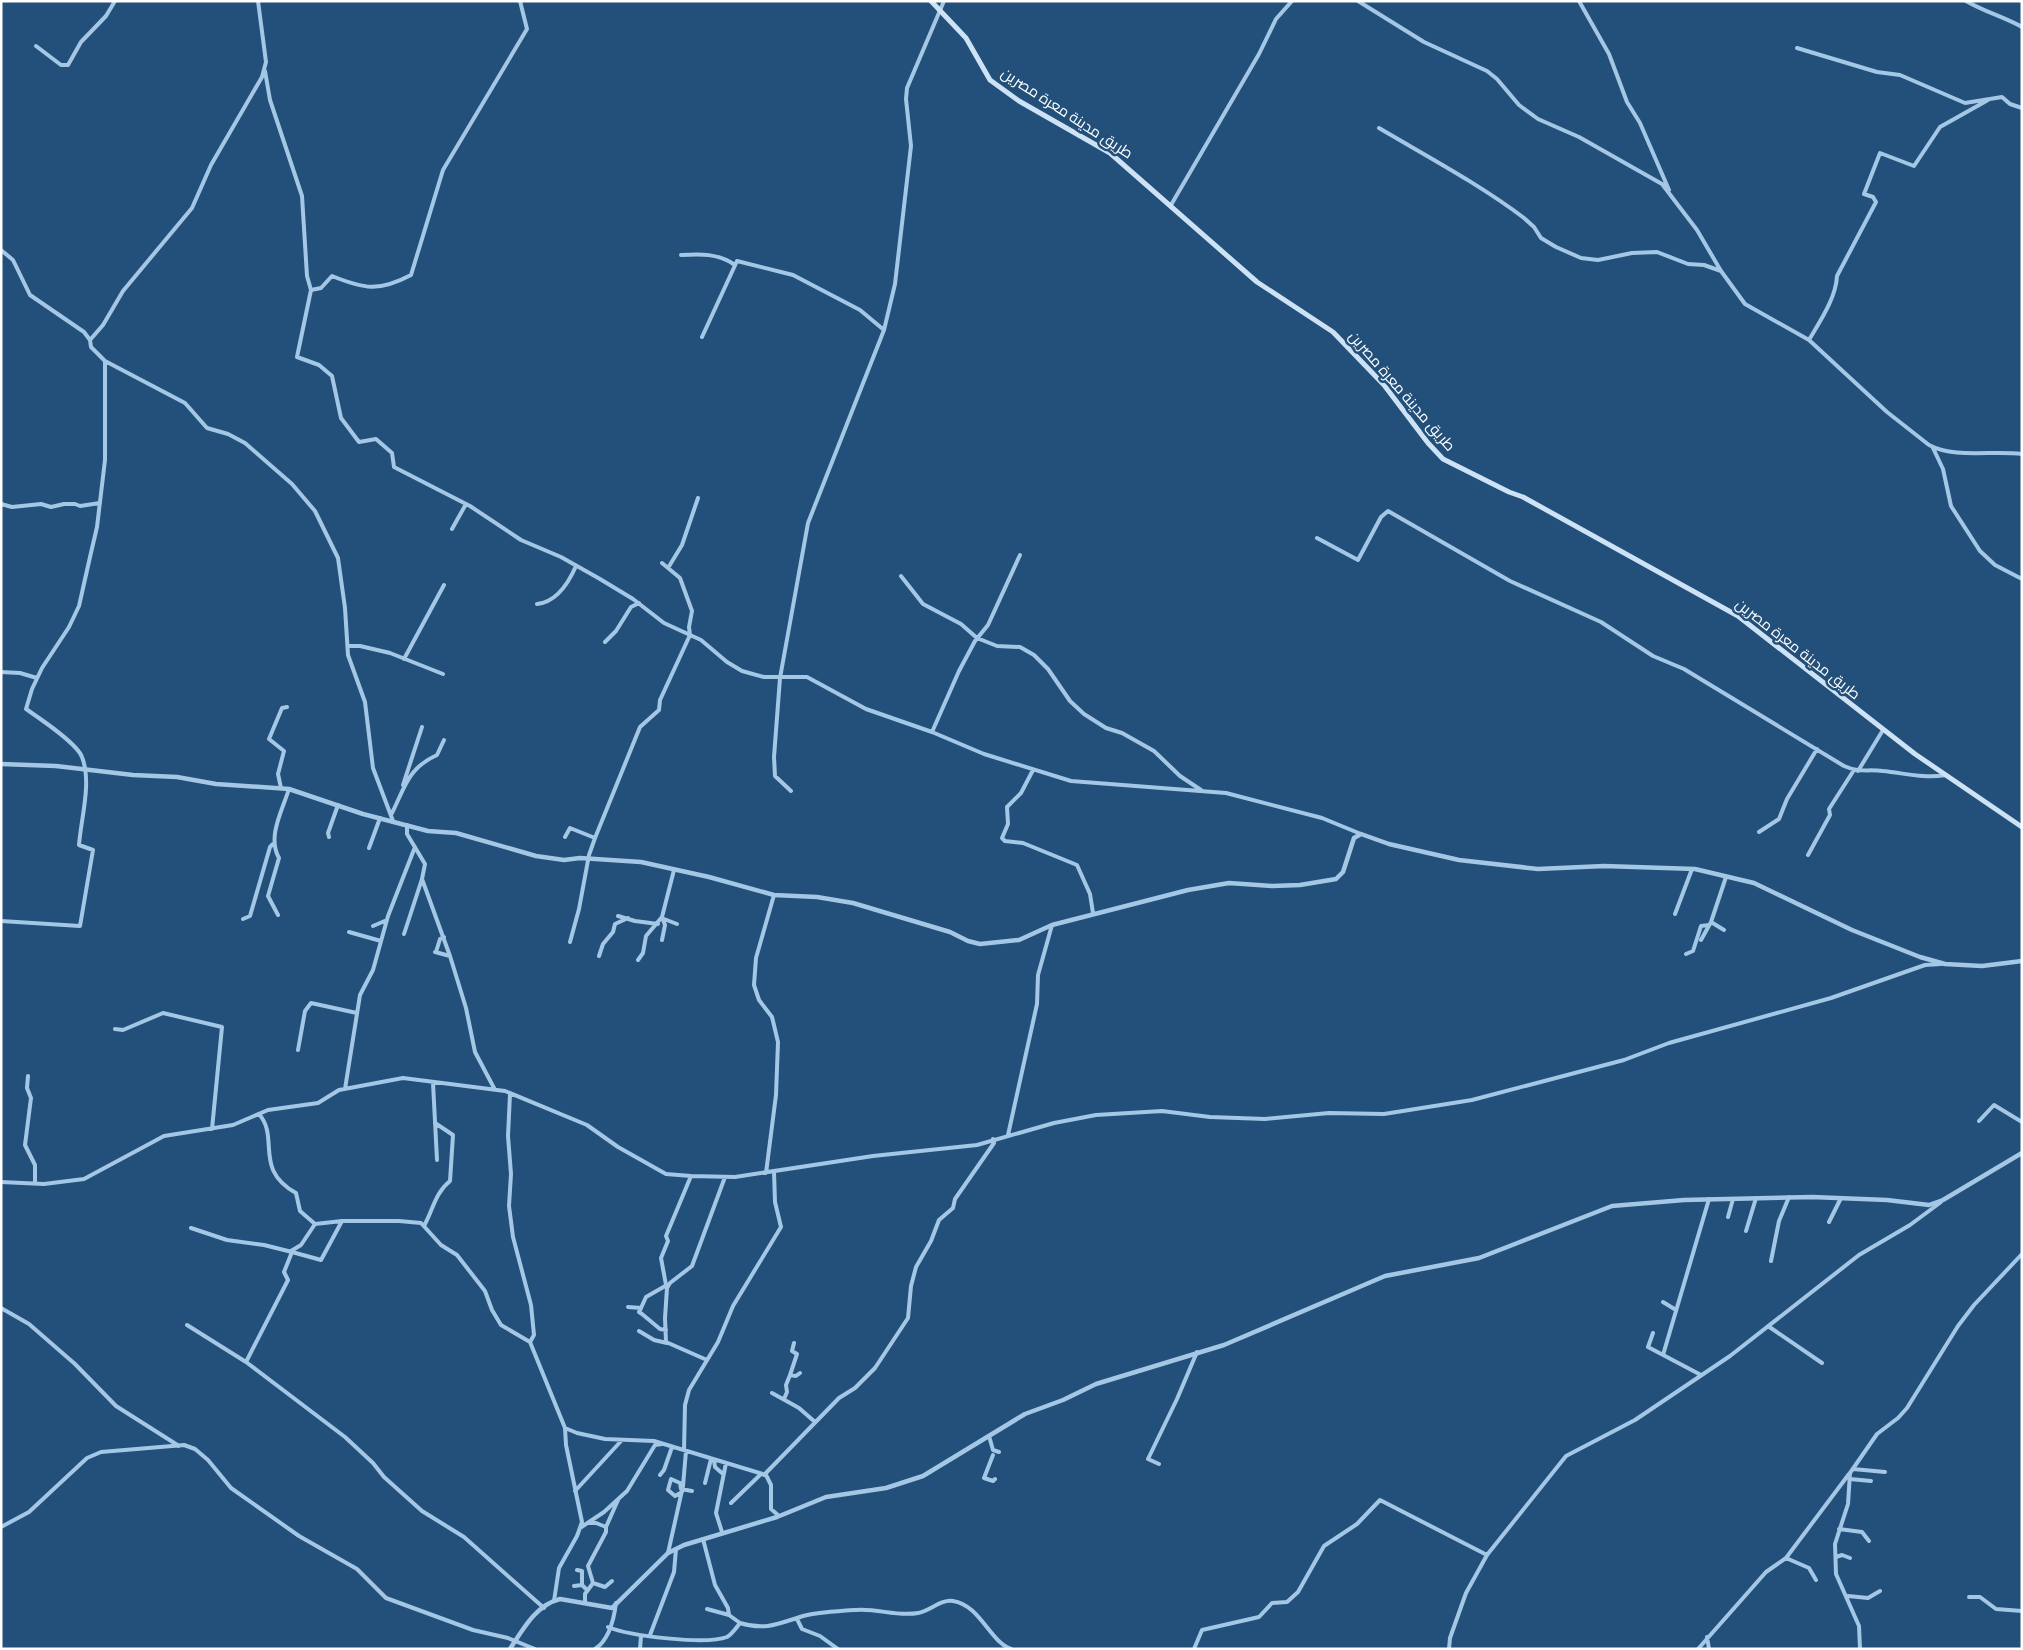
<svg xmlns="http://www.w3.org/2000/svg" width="2023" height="1650" viewBox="0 0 2023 1650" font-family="'Titillium Web',Cairo,sans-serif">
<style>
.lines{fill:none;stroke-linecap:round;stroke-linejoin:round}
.minor{stroke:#a4c7e5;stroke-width:4}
.tertiary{stroke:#a4c7e5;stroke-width:4.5}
.secondary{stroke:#cde2f5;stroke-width:5}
.labels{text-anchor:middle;stroke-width:5;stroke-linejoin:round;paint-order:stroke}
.street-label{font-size:15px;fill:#fff;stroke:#22507a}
</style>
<rect width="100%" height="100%" fill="#22507a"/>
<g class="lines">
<path class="minor" d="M 1358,1 L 1424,42 L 1487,71 L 1497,79 L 1519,105 L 1538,119 L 1579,137 L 1662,184 L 1697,230 L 1721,271 L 1745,304 L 1809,340 L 1887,412 L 1929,445 C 1955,459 1993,450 2022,454
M 1579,1 L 1609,54 L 1627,102 L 1640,123 L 1669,190
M 1966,1 C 1985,12 2004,17 2022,27
M 36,46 L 61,65 L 68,65 L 81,42 L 106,16 L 115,1
M 1797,48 L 1877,72 L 1900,75 L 1965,103 L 2002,97 L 2010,104 L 2022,108
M 265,71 L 270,100 L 302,196 L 307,276 L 311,290 L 297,357 L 319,365 L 332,376 L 341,418 L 359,442 L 376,439 L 392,453 L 394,467 L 470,506 L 521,540 L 561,557 L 600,579 L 633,599 L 664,623 L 701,640 L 727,662 L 742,671 L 764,677 L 807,677 L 866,709 L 932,732 L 984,754 L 1071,781 L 1226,793 L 1322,818 L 1361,834
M 1379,128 C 1428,157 1479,184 1524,218 L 1534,227 L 1541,238 L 1556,247 L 1581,258 L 1598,260 L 1632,253 L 1657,252 L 1688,264 L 1704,265 L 1721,271
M 1171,205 L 1259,54 L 1276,19 L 1292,1
M 1,250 L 13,260 L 30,295 L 84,332 L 90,340 L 91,347 L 105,361 L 105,460 L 97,527 L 90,557 L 79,606 L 69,627 L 42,668 L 32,689 L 26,709 C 39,718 77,743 82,757 C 92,783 81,818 79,845 L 93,850 L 80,926 L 1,921
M 681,255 C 700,254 718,253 735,265
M 311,290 L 321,288 L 332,276 C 364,289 379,292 411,275 L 443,170 L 527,29 L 520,1
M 702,337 L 737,261 L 793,275 L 860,310 L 884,330
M 90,340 L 103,325 L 123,291 L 192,208 L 211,165 L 262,77 L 266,62 L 258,1
M 1809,340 C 1820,321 1836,298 1837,276 L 1876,202 L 1873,197 L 1864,194 L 1880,153 L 1914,166 L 1940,127 L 1988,100
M 105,361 L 185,403 L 207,428 L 228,434 L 245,443 L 292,484 L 315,511 L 338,558 L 345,608 L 348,655 L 365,702 L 373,768 L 393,821
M 1933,448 L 1943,469 L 1951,506 L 1980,551 L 1995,565 L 2022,579
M 1,504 L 12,507 L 41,504 L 51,507 L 64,504 L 75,504 L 80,506 L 100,503
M 452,529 L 466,504
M 1317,538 L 1358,560 L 1381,517 L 1388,511 L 1510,581 L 1601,622 L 1653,656 L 1684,669 L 1844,766 C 1860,773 1867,769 1883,771 C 1904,773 1924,779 1946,775
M 668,568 L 682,545 L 698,498
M 901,576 L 923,604 L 961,624 L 977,638 L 997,646 L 1020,647 L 1034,655 L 1048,669 L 1070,701 L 1084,714 L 1106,728 L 1122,733 L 1154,751 L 1180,776 L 1201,790
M 537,604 C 557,602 569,582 576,566
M 605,642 L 616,631 L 631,607 L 639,603
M 348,646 L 360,646 L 390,653 L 443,674
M 404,659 L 444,585
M 1,672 L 20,673 L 37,678
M 932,732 L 959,671 L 975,641 L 988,625 L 1020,555
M 1033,770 L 1021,793 L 1007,807 L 1008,824 L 1002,838 L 1005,841 L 1023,843 L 1077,865 L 1090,894 L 1093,913
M 1858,771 L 1883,730
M 403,785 L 422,727
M 281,788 L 278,774 L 284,751 L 269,739 L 282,708 L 287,707
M 791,791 L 775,776 L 774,757 L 780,678 L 808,523 L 884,330 L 895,284 L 911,146 L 906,99 L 907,88 L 944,1
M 392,813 C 405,787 408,768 437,755 L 444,740
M 407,825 L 407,834 L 425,864 L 422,879 L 450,956 L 466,1008 L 475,1052 L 494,1088
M 1759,832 L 1779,819 L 1787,799 L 1817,749
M 329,837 L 328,833 L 338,805
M 565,837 L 570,828 L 595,838
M 369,848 L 380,818
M 1808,855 L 1830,815 L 1829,809 L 1854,770
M 1675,914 L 1692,869
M 278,915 L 268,896 L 279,858 C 267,837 282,811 289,789
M 618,916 L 635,921 L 658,924
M 662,917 L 665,925 L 662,940
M 243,919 L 250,916 L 270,847 L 273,844
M 664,919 L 677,924
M 1711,922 L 1724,930
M 373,926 L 387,920
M 349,932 L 381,941
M 404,934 L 422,879
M 1701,940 L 1711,922 L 1726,877
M 570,942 L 579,909 L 589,855 L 595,838 L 640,727 L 659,710 L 660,700 L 690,635 L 689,627 L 692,611 L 680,578 L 662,563
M 435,952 L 450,956
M 436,952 L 440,939 L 444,937
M 1686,954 L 1693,951 L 1701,926 L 1709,925
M 599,956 L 603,944 L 613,932 L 615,924 L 628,918
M 638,960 L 643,953 L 646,936 L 662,917 L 674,870
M 115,1029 L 123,1030 L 163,1013 L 222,1027 L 212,1129
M 298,1050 L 305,1011 L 311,1003 L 357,1013
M 28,1076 L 27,1088 L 31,1098 L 25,1145 L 35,1165 L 35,1183
M 433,1083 L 437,1160
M 345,1089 L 360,995 L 373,970 L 388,916 L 415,847
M 510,1094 L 508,1136 L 511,1174 L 509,1206 L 513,1237 L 531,1305 L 534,1335 L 530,1342
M 259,1114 C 280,1138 253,1169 296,1193 L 300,1211 L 315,1224 L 342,1221 L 399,1221 L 421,1223 L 441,1245 L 457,1255 L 485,1291 L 492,1310 L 501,1325 L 530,1342 L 565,1428 L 566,1445 L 582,1522 L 577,1536 L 559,1568 L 554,1601
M 1979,1121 L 1994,1105 L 2022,1122
M 1008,1135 L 1037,1004 L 1038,975 L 1052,925
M 766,1173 L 776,1095 L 778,1042 L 772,1017 L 759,1000 L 754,985 L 756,958 L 774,895
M 1,1182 L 44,1184 L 84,1179 L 164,1136 L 233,1125 L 268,1110 L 318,1103 L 339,1090 L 403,1078 L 505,1091 L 587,1125 L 618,1147 L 666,1174 L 691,1176 L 735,1177 L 873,1156 L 977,1145 L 1054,1123 L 1096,1115 L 1162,1111 L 1210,1117 L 1265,1119 L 1329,1113 L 1384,1114 L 1472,1100 L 1624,1060 L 1669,1043 L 1831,998 L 1925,965 L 1941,964
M 1728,1217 L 1733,1199
M 1829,1222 L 1841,1198
M 424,1226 C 433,1210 435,1193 450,1181 L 453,1135 L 435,1123
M 191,1228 L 227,1240 L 264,1245 L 292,1252
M 1746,1231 L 1756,1198
M 291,1251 L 301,1245 L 315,1224
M 1771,1261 L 1779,1221 L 1789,1197
M 666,1285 L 661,1258 L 668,1241 L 666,1236 L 691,1176
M 1663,1302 L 1676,1310
M 628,1307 L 641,1308 L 646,1297 L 667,1285
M 1,1308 L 29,1324 L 75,1364 L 116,1406 L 179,1446
M 641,1308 L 639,1312 L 642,1314 L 660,1329 L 666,1330
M 187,1325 L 246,1362 L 345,1437 L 373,1463 L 384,1477 L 422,1511 L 464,1537 L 544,1608
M 1768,1326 L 1822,1363
M 639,1331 L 654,1340 L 667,1343
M 1653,1333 L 1648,1347 L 1701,1375
M 1663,1355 L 1709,1199
M 707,1360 L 666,1342 L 665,1318 L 667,1288 L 670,1283 L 692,1266 L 725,1177
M 246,1362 L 288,1280 L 284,1272 L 292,1252 L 321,1260 L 342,1221
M 790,1375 L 797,1354 L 792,1351 L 794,1343
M 772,1393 L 799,1408 L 815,1422
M 784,1399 L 787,1392 L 786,1385 L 790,1375 L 796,1376 L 800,1373
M 565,1428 L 577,1433 L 605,1439 L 654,1441 L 766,1475 L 771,1485 L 771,1509 L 779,1516
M 989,1436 L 993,1450 L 999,1452
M 684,1450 L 685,1405 L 689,1390 L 718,1342 L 733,1306 L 781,1227 L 775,1202 L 774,1172
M 993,1455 L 984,1478 L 993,1481 L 995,1479
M 714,1460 L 715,1467 L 723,1474
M 1159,1464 L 1148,1459 L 1177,1399 L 1197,1352
M 1853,1469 L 1885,1472
M 660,1475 L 664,1470 L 672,1447
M 764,1475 L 839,1398 L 855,1388 L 875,1368 L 908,1318 L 911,1286 L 916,1267 L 931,1241 L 939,1220 L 953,1208 L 955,1199 L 994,1143 L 993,1139
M 1850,1479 L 1871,1481
M 705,1483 L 711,1459
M 575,1491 L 622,1440
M 682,1492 L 675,1496 L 668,1490 L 671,1479 L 680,1483 L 681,1489 L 692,1491
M 731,1503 L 761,1474
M 1,1527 L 29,1512 L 87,1458 L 101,1452 L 184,1445 L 195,1449 L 208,1460 L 231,1488 L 299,1536 L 357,1569 L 386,1598 L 473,1630 L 508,1638 L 535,1649
M 606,1527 L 618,1500
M 580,1528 L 604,1512 L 627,1491 L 655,1445 L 662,1444
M 1839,1529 L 1862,1532 L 1869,1541
M 722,1532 L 716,1513 L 726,1463
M 703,1539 L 715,1585 L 728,1608 L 729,1615
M 668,1553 L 683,1486 L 686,1451
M 1836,1557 L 1842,1555 L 1850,1558
M 1786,1558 L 1809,1568 L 1816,1580
M 577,1570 L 582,1571 L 582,1585 L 587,1590
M 593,1583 L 605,1587 L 612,1581
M 574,1586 L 582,1585
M 1848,1596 L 1868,1598 L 1880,1591
M 1969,1597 L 1980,1597 L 1996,1609 L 2022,1611
M 585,1603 L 585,1594 L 593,1583 L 588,1566 L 606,1532 L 606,1527 L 596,1523 L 588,1523
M 707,1609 L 729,1615 L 740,1623
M 797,1619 L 802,1629 L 820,1636 L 838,1649
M 608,1627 C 629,1636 706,1645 727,1637 C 732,1634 736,1628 740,1623 C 766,1631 780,1623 803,1616 C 820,1612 839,1611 856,1610 C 877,1608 897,1617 918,1613 C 930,1611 941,1599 953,1601 C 980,1605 990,1642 1011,1649
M 650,1635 L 674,1572 L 676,1549
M 1707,1637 L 1709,1649
M 595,1649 C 609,1640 614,1619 616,1603
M 640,1649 L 641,1636
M 1194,1649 L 1202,1630 L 1259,1617 L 1272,1603 L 1287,1602 L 1298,1592 L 1324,1546 L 1357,1524 L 1380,1500 L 1487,1555
M 1449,1649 L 1450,1638 L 1466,1593 L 1487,1555 L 1566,1456 L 1635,1420 L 1730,1356 L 1859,1255 L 1910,1225 L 1941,1202
M 1698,1649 L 1766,1572 L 1786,1558 L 1849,1474
M 1860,1649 L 1859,1626 L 1836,1574 L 1835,1544 L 1848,1504 L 1850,1473 L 1877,1434 L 1898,1418 L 1907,1408 L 1958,1326 L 1974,1305 L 2022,1254"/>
<path class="tertiary" d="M 1,764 L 56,766 L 133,775 L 177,777 L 216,784 L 289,789 L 363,814 L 428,831 L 456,833 L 536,856 L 564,860 L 580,858 L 641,862 L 709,877 L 774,895 L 817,897 L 853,903 L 950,932 L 968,941 L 980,944 L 1019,940 L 1052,925 L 1188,890 L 1229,883 L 1272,886 L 1300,885 L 1336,879 L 1343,872 L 1354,838 L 1361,834 L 1389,844 L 1459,860 L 1538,869 L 1604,866 L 1695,869 L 1754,883 L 1852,930 L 1920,957 L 1945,964 L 1982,966 L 2022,961
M 510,1649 C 523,1629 536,1605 560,1599 L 612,1608 L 668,1553 L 684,1545 L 777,1517 L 826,1497 L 886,1488 L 923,1476 L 1025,1414 L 1063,1400 L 1096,1384 L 1224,1345 L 1385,1276 L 1479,1258 L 1612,1206 L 1684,1200 L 1812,1197 L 1887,1200 L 1929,1205 L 1943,1200 L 2022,1153"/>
<path class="secondary" d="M 931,1 L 966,38 L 990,80 L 1019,101 L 1110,153 L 1257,282 L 1333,332 L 1384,385 L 1428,443 L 1443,459 L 1509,492 L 1523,497 L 1738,616 L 1915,754 L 2022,827"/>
</g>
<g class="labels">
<g class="street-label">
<text transform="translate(1067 113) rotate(33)" y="5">طريق مدينة معرة مصرين</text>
<text transform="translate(1402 391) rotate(49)" y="5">طريق مدينة معرة مصرين</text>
<text transform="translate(1798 649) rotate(38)" y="5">طريق مدينة معرة مصرين</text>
</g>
</g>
<rect width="2023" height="1650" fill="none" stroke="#ffffff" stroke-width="5"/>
</svg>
